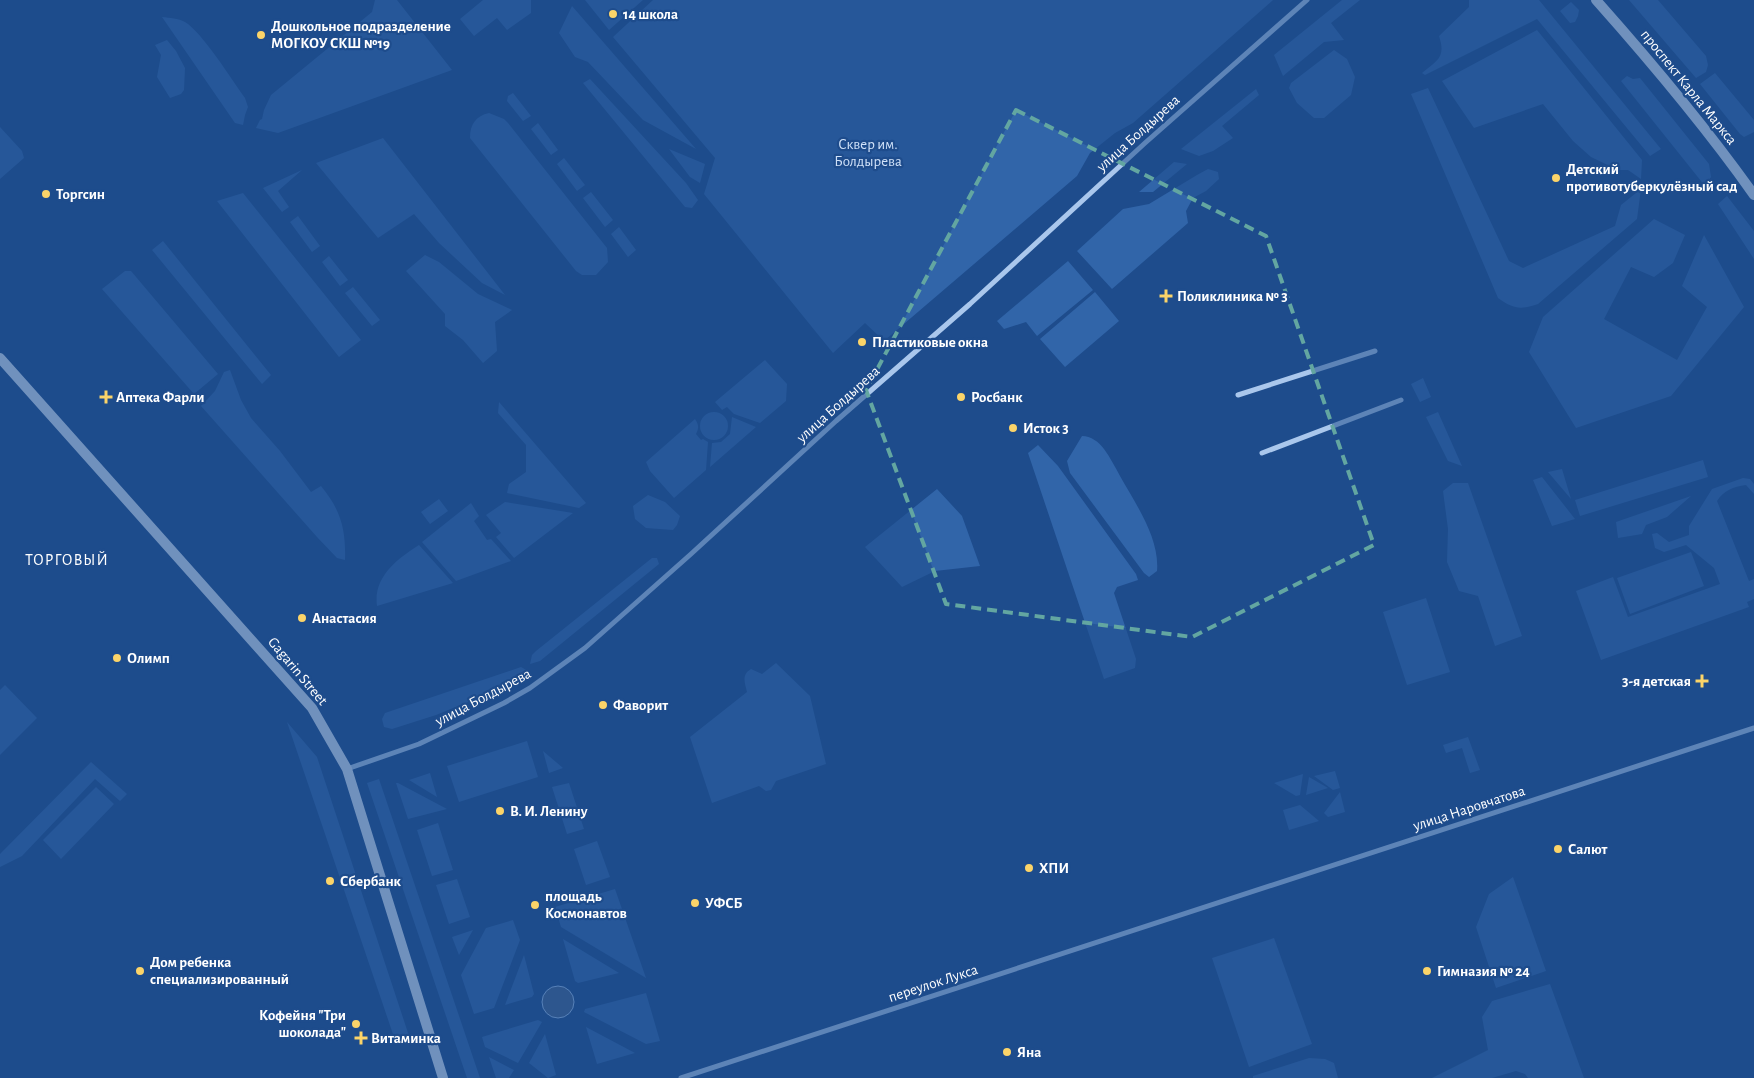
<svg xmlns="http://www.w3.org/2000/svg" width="1754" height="1078" viewBox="0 0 1754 1078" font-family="'Alegreya Sans',sans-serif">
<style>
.green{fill:#3165a9}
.water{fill:#416290;stroke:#9dc1ee}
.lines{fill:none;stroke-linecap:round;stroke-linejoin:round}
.street{stroke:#aac7ec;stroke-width:5}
.secondary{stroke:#d6e5f9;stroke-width:10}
.marked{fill:none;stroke:#63a6a1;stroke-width:4;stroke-dasharray:10 6;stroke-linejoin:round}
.poi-dot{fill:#fbd469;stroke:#1e4c8c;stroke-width:2}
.labels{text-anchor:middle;stroke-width:4.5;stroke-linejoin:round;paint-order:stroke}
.poi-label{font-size:15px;font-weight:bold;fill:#fff;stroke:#1e4c8c;text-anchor:start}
.street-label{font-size:15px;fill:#fff;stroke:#1e4c8c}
.park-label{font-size:15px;fill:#cfe1f9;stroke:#1e4c8c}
.neighbourhood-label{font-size:16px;letter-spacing:1px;fill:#fff;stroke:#1e4c8c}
</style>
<rect width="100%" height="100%" fill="#1e4c8c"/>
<path class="green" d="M 375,0 L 397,0 L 452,70 L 278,133 L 256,128 L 260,120 L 262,119 L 264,110 L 271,95 L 372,12 Z
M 483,0 L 531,0 L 531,13 L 507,30 L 497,18 L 474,36 L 460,19 Z
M 585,0 L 643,0 L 609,30 Z
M 653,0 L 1273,0 L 1133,123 L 1115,133 L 1090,153 L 1077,176 L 884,341 L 865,323 L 833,353 L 704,194 L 715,158 L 613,37 Z
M 1342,0 L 1360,0 L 1331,23 L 1344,40 L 1324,42 L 1283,76 L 1274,55 Z
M 1469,0 L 1539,0 L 1661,149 L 1650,156 L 1537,19 L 1425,75 L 1422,73 C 1438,60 1446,57 1439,36 L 1469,7 Z
M 1629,0 L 1658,0 L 1706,56 L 1708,65 L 1706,72 L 1696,78 Z
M 1571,2 L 1579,10 L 1578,16 L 1575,22 L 1570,23 L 1560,11 Z
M 572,6 L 696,149 L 643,120 L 588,62 L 575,57 L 559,33 Z
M 162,17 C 170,18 178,18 185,22 C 202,32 232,80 245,98 L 248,107 L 245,115 L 243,125 L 235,123 Z
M 1537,30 L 1642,160 L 1641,179 L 1628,170 L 1618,170 L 1591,157 L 1573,141 L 1543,104 L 1474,128 L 1442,81 Z
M 167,40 L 176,51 L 185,68 L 184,90 L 181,94 L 170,98 L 157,77 L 161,55 L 155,45 Z
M 1334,50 L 1347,59 L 1355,77 L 1351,95 L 1324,118 L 1314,118 L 1297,103 L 1289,88 L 1291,83 Z
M 1715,73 L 1754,120 L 1754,132 L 1744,137 L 1740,134 L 1700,84 Z
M 1627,76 L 1633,79 L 1640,78 L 1709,164 L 1711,177 L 1705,186 L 1621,81 Z
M 590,79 L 686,183 L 698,200 L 692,208 L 685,207 L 583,83 Z
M 1428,88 L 1509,261 L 1523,268 L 1615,226 L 1621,205 L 1641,189 L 1637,219 L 1538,304 C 1521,310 1513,309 1498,298 L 1411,94 Z
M 1256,89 L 1259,95 L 1222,126 L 1233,138 L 1213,151 L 1199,156 L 1181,149 Z
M 513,93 L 531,116 L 523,121 L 507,101 L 508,96 Z
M 489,113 L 504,119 L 508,123 L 607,248 L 608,262 L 596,275 L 582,275 L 576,271 L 470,138 C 470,124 476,116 489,113 Z
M 538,123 L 558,150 L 551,155 L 531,129 Z
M 0,127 L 22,151 L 24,158 L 0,179 Z
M 383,138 L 505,295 L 482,283 L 439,243 L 414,214 L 378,238 L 316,163 Z
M 669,149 L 705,164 L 700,183 L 690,177 Z
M 564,158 L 585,185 L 577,191 L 557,164 Z
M 1174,162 L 1187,164 L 1153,192 L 1139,192 Z
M 1208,169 L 1218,172 L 1219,179 L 1206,191 L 1193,198 L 1186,211 L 1188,223 L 1112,289 L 1077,251 L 1123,209 L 1149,204 L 1197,175 Z
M 302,170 L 278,191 L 289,207 L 282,212 L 263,188 Z
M 591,192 L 613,220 L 605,227 L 583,198 Z
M 243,193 L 361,340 L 339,357 L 217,201 Z
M 1727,196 L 1754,231 L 1754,259 L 1718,204 Z
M 298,216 L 320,246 L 312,252 L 290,222 Z
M 1654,219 L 1685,235 L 1673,263 L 1654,277 L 1631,267 L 1604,319 L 1677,360 L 1707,307 L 1682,286 L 1704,235 L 1744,307 L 1671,396 L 1576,428 L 1529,352 L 1543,317 Z
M 619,227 L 636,250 L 628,257 L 611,234 Z
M 163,241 L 271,375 L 262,384 L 152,250 Z
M 425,255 L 439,262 L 478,294 L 512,310 L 495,322 L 497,351 L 483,363 L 463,340 L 445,326 L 445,314 L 406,271 Z
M 329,256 L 348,280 L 340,286 L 322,262 Z
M 1068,261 L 1093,290 L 1037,336 L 1026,322 L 1004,329 L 997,321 Z
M 125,271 L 131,271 L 218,374 L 194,394 L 102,289 Z
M 353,287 L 380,320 L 372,326 L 345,293 Z
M 1095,292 L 1119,321 L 1065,367 L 1040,339 Z
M 765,360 L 787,384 L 786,401 L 760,423 L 734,414 L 727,407 L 722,410 L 715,402 Z
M 230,370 L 241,400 L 251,418 L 280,451 L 311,492 L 321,486 C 341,510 346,530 345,560 L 337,558 L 317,537 L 201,406 L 215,391 L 224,372 Z
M 1423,378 L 1431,397 L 1420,402 L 1411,384 Z
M 499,402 L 586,503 L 579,508 L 507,493 L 509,484 L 526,472 L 526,445 L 498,413 Z
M 1438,412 L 1462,466 L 1448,461 L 1426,417 Z
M700 426a14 14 0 1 1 28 0a14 14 0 1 1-28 0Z
M 732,417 L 756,427 L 710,467 L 712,443 L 721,442 L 730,434 Z
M 695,419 C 699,425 699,428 696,434 L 701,440 L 703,439 L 708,442 L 706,470 L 674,498 L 650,471 L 646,462 Z
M 1082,436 C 1091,436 1099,442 1104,449 C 1110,457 1115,467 1120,476 C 1135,503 1160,538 1157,571 L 1149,577 L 1144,573 L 1070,473 L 1067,461 Z
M 1038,445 L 1058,466 L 1136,574 L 1138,580 L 1117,587 L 1114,593 L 1136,659 L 1135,668 L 1104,679 L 1028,453 Z
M 1703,460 L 1708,477 L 1580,516 L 1575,500 Z
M 1562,469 L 1571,499 L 1548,472 Z
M 1542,477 L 1575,519 L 1552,526 L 1533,480 Z
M 1743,478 L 1750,479 L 1754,484 L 1754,494 L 1746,485 C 1733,487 1724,490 1717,501 L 1749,581 L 1754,579 L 1754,599 L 1747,602 L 1749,607 L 1601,660 L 1576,591 L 1613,577 L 1628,617 L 1720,584 L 1714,568 L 1686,545 L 1664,552 L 1655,548 L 1652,534 L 1657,533 L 1669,542 L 1689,535 L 1689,526 L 1712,489 Z
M 1453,483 L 1468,483 L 1522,636 L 1495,646 L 1478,596 L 1459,591 L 1447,562 L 1448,529 L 1443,491 Z
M 937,489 L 962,516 L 980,566 L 935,571 L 902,587 L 865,547 Z
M 648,495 L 665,502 L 680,516 L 677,525 L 673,530 L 646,528 L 635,519 L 633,506 Z
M 1691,496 L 1667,517 L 1646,525 L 1642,534 L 1618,538 L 1616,522 Z
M 439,499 L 448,511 L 430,524 L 421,512 Z
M 505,502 L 573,513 L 514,558 L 496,537 L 501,533 L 486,515 Z
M 471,503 L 479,516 L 474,521 L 487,540 L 491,539 L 511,561 L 456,581 L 422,542 Z
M 419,545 L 453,583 L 377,606 C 373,577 397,559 419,545 Z
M 1691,552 L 1704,586 L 1630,614 L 1617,578 Z
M 652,558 L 657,558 L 659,564 L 540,661 L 530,664 L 532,655 L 536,651 Z
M 1426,598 L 1450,672 L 1407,685 L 1383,612 Z
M 776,663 L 810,696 L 826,764 L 776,781 L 771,790 L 766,791 L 759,786 L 712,803 L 690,737 L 747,692 C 745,683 741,675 751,669 L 762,674 Z
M 521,667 L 528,671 L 500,689 L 436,715 L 392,729 L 384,727 L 382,719 L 385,713 Z
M 5,685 L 37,718 L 0,755 L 0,690 Z
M 287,722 L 317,757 L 410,1039 L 396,1043 Z
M 1468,737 L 1480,770 L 1470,773 L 1462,748 L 1446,753 L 1443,745 Z
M 527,741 L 538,777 L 459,802 L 447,766 Z
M 543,751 L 563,768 L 549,773 Z
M 91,762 L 127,794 L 120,801 L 95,779 L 22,856 L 0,867 L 0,854 Z
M 1335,771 L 1340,788 L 1333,790 L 1314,776 Z
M 430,773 L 437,797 L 409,780 Z
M 1303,774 L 1300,795 L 1296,796 L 1274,783 Z
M 1309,777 L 1328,788 L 1306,795 Z
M 379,779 L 480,1078 L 467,1078 L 367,783 Z
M 396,783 L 398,783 L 447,809 L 408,819 Z
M 569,783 L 584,829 L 567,834 L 552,787 Z
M 96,787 L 114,804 L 61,859 L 43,840 Z
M 1340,792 L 1345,812 L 1328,817 L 1324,813 Z
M 1300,805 L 1319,821 L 1289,830 L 1283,810 Z
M 438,823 L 453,870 L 432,876 L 417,830 Z
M 597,841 L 610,877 L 586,885 L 574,849 Z
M 1513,877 L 1546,971 L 1496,988 L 1476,927 L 1489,894 Z
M 457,879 L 470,917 L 449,924 L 436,885 Z
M 615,889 L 646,978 L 561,927 L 555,907 Z
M 513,920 L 520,940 L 494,1008 L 474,1014 L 461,975 L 486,928 Z
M 473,930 L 459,955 L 452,937 Z
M 1274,938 L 1312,1044 L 1249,1067 L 1212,958 Z
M 563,939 L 619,973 L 578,983 L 575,981 Z
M 524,955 L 534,994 L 532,997 L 505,1005 Z
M 1550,984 L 1584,1078 L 1528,1078 L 1525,1074 L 1516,1071 L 1492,1078 L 1432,1078 L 1488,1050 L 1482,1017 L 1492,1001 Z
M 646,993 L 660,1041 L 646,1044 L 584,1012 L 585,1009 Z
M 538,1020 L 542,1022 L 518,1063 L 485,1047 L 482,1037 Z
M 586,1027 L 635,1053 L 597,1064 Z
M 545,1034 L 556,1075 L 548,1078 L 529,1063 Z
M 489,1057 L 514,1070 L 509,1078 L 496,1078 Z
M 1309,1058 L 1325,1059 L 1334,1063 L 1338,1078 L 1253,1078 L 1253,1076 Z"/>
<path class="water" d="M542 1002a16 16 0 1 1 32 0a16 16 0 1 1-32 0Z"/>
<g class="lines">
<path class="street" d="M 1238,395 L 1375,351
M 1262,453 L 1401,400
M 347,769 L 419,744 L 504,703 L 530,688 L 585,648 L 691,554 L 836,421 L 970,304 L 1145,143 L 1307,0
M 681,1078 L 1754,728"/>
<path class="secondary" d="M 1596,0 C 1652,63 1706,127 1754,195
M 0,358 L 312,708 L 347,769 L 443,1078"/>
</g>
<path d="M0 0H1754V1078H0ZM 1016,110 L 1266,236 L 1374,545 L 1192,637 L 946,604 L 866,390 Z" fill="#1e4c8c" fill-opacity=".55" fill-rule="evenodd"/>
<path class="marked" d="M 1016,110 L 1266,236 L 1374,545 L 1192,637 L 946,604 L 866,390 Z"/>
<g class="poi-dot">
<circle cx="613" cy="14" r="5"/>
<circle cx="261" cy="35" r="5"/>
<circle cx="1556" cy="178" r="5"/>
<circle cx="46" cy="194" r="5"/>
<path d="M1163.5 288.5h5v5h5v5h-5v5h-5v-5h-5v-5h5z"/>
<circle cx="862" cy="342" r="5"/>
<path d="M103.5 389.5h5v5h5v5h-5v5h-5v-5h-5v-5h5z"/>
<circle cx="961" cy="397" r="5"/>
<circle cx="1013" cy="428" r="5"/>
<circle cx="302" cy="618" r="5"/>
<circle cx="117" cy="658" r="5"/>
<path d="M1699.5 673.5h5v5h5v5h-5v5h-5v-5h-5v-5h5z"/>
<circle cx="603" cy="705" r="5"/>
<circle cx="500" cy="811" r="5"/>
<circle cx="1558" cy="849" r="5"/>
<circle cx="1029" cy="868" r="5"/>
<circle cx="330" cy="881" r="5"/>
<circle cx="695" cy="903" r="5"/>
<circle cx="535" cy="905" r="5"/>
<circle cx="140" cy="971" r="5"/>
<circle cx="1427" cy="971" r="5"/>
<circle cx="356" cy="1024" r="5"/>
<path d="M358.5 1030.5h5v5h5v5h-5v5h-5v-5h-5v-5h5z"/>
<circle cx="1007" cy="1052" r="5"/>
</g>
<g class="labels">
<g class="poi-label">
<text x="623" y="19">14 школа</text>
<text x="271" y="31">Дошкольное подразделение<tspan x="271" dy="17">МОГКОУ СКШ №19</tspan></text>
<text x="1566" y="174">Детский<tspan x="1566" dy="17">противотуберкулёзный сад</tspan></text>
<text x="56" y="199">Торгсин</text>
<text x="1177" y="301">Поликлиника № 3</text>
<text x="872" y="347">Пластиковые окна</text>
<text x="116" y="402">Аптека Фарли</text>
<text x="971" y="402">Росбанк</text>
<text x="1023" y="433">Исток 3</text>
<text x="312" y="623">Анастасия</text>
<text x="127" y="663">Олимп</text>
<text x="1691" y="686" text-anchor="end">3-я детская</text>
<text x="613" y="710">Фаворит</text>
<text x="510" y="816">В. И. Ленину</text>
<text x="1568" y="854">Салют</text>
<text x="1039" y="873">ХПИ</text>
<text x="340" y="886">Сбербанк</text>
<text x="545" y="901">площадь<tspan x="545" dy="17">Космонавтов</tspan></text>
<text x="705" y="908">УФСБ</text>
<text x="150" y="967">Дом ребенка<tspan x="150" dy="17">специализированный</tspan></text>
<text x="1437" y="976">Гимназия № 24</text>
<text x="346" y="1020" text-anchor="end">Кофейня "Три<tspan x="346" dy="17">шоколада"</tspan></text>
<text x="371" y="1043">Витаминка</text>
<text x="1017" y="1057">Яна</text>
</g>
<g class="street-label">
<text transform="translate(1689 87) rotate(51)" y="5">проспект Карла Маркса</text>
<text transform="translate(1138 133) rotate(-42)" y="5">улица Болдырева</text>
<text transform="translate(838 404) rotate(-42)" y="5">улица Болдырева</text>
<text transform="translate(298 671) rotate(50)" y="5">Gagarin Street</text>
<text transform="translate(483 697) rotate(-28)" y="5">улица Болдырева</text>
<text transform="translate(1469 808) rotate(-18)" y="5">улица Наровчатова</text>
<text transform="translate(933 983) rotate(-18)" y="5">переулок Лукса</text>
</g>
<g class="park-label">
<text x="868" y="149">Сквер им.<tspan x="868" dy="17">Болдырева</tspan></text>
</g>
<g class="neighbourhood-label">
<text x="67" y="565">ТОРГОВЫЙ</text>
</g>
</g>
</svg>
